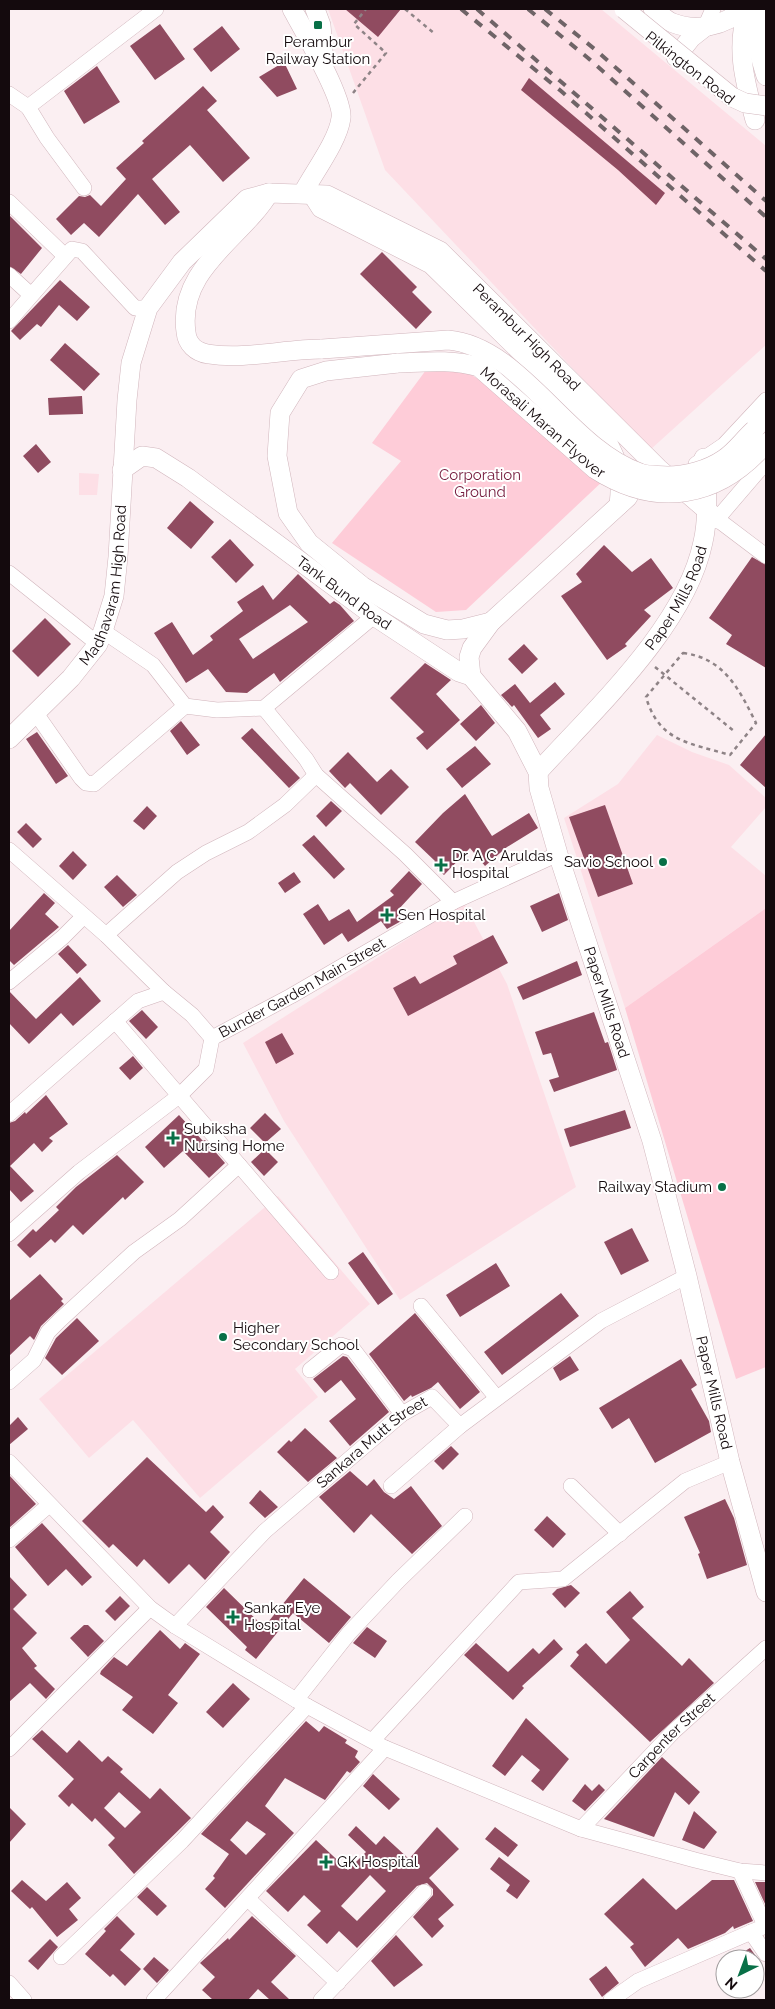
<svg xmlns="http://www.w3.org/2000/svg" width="775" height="2009" viewBox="0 0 775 2009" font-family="Raleway,sans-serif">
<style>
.built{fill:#fddfe6}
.green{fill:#feccd8}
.building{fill:#904b60;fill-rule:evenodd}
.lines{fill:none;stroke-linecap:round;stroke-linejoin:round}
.minor-casing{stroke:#d1b5bc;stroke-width:16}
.major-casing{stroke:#d1b5bc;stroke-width:20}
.path{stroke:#8e8386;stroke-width:2.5;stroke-dasharray:4 4;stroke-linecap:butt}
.minor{stroke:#fff;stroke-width:15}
.major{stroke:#fff;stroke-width:19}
.rail{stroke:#6f6467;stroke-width:4;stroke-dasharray:9 9;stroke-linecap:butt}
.major-bridge-casing{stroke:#d1b5bc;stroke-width:20;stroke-linecap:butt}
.major-bridge{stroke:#fff;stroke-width:19}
.poi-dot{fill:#087047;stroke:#fff;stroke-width:2}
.labels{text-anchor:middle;stroke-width:4;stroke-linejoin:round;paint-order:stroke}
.poi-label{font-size:15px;fill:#140a0d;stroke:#fff;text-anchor:start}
.street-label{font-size:15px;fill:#140a0d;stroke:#fff}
.park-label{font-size:15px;fill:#751c3e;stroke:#fff}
</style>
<rect width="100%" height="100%" fill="#fbeff2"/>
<path class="built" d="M 328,9 L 601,9 L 766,146 L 766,345 L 650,450 L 385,170 Z
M 79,473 L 99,474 L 97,495 L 79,495 Z
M 657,735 L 692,752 L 729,765 L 766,798 L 766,807 L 731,847 L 766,876 L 766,908 L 625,1008 L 564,818 L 618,784 Z
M 464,903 L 507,984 L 576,1187 L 400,1300 L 284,1121 L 243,1043 Z
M 278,1196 L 370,1304 L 295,1369 L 318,1397 L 200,1498 L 133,1420 L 89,1458 L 39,1399 Z"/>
<path class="green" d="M 429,366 L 470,374 L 496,390 L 605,479 L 466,610 L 436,612 L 332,543 L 401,461 L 372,443 Z
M 766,908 L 766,1367 L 736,1379 L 625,1008 Z"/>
<path class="building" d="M 345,9 L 401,9 L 378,37 Z
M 160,24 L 185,59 L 155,80 L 130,46 Z
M 222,26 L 240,49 L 211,72 L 193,49 Z
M 284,62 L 297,89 L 277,97 L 259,77 Z
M 97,66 L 120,102 L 84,124 L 64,91 Z
M 529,78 L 665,193 L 656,205 L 618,170 L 521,90 Z
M 203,86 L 217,101 L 207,110 L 250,158 L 223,182 L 190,145 L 152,179 L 180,212 L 165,225 L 138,194 L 99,237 L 84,223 L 71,235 L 56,219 L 79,196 L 85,197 L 90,195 L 101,206 L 126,179 L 116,168 L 144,143 L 142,141 Z
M 9,215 L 42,248 L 21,274 L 9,266 Z
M 382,252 L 417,287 L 412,292 L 432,312 L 416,329 L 360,274 Z
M 60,280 L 90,307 L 77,321 L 59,305 L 41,327 L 37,324 L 20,340 L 11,331 Z
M 65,343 L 100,374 L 84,391 L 50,360 Z
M 82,396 L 83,414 L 49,415 L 48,398 Z
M 36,444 L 51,462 L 38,473 L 23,456 Z
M 190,501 L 214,522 L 191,549 L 167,528 Z
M 230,539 L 254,565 L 236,583 L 211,557 Z
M 604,545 L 632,572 L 651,558 L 673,588 L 644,610 L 651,616 L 625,644 L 627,646 L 607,660 L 561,596 L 582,582 L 576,574 Z
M 752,557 L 766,565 L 766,668 L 726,644 L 732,635 L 709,618 Z
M 298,574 L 330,604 L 334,601 L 340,605 L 354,621 L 280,682 L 274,673 L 247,693 L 226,692 L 208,669 L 186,683 L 154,633 L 172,622 L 193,655 L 213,640 L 210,636 L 243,611 L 237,602 L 263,585 L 273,600 ZM 290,605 L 308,622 L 253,659 L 239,639 Z
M 45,618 L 71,644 L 38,677 L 12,651 Z
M 524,644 L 538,659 L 522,674 L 508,659 Z
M 425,663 L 451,680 L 436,694 L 460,720 L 427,750 L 416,738 L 424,732 L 390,698 Z
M 555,682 L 565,694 L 540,715 L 551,729 L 538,738 L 514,705 L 512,707 L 501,695 L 515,684 L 530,703 Z
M 481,705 L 495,723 L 476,741 L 460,724 Z
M 181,721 L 200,745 L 187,755 L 170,731 Z
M 252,728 L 300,778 L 289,788 L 241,738 Z
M 37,732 L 68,776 L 56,784 L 26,739 Z
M 766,734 L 766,788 L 740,765 Z
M 475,746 L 491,764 L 462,788 L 446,769 Z
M 348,752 L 377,782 L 391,769 L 409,787 L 381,815 L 350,783 L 345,788 L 329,771 Z
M 465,794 L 492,836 L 529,813 L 538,828 L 507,847 L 485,866 L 470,848 L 444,875 L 433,864 L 435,861 L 415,842 L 443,813 Z
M 331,801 L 342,811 L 326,827 L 316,816 Z
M 605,805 L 633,884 L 598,897 L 569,817 Z
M 147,806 L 157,816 L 144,830 L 133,821 Z
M 26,823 L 42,839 L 33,848 L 17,832 Z
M 314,835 L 345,869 L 334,879 L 302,845 Z
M 73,851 L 87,865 L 73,880 L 59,866 Z
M 409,871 L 422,884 L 397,911 L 403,920 L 387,929 L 381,921 L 348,942 L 342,933 L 324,945 L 303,914 L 318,904 L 329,921 L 349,909 L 357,922 L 394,895 L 390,891 Z
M 294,872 L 301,882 L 285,893 L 278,883 Z
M 117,875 L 137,895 L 123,907 L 104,887 Z
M 44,893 L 55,903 L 45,914 L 59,927 L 14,965 L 9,960 L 9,931 Z
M 559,893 L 568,920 L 542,932 L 530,906 Z
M 493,935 L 508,963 L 408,1016 L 393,988 L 415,976 L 420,984 L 457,964 L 453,956 Z
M 68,945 L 87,965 L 77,974 L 58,954 Z
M 577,961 L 582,975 L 523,1000 L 517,987 Z
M 80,977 L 101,1001 L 73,1026 L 61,1013 L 29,1044 L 9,1023 L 9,991 L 36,1019 Z
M 142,1010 L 158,1027 L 146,1039 L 129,1021 Z
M 594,1012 L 605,1043 L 608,1042 L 617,1070 L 554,1092 L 549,1080 L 559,1077 L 551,1053 L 543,1055 L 535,1032 Z
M 282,1033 L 294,1054 L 276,1064 L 265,1042 Z
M 133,1056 L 143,1068 L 130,1080 L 119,1068 Z
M 46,1095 L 68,1124 L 49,1138 L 53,1141 L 42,1152 L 34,1143 L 10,1166 L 34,1191 L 21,1202 L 9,1189 L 9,1123 L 15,1121 L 25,1112 L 26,1114 Z
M 625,1110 L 631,1128 L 570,1147 L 564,1129 Z
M 265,1113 L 281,1129 L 265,1143 L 250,1128 Z
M 179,1115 L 203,1141 L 205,1140 L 225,1163 L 209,1178 L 183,1151 L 164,1168 L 145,1147 Z
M 265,1149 L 278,1162 L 264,1176 L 251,1162 Z
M 117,1155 L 144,1182 L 125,1200 L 123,1197 L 83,1235 L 73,1225 L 55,1243 L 51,1239 L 30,1258 L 17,1245 L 33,1229 L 36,1232 L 59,1210 L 56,1207 L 76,1187 Z
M 632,1228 L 649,1261 L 621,1275 L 604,1242 Z
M 363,1252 L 393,1294 L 378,1305 L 348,1263 Z
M 496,1263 L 510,1286 L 460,1317 L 446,1295 Z
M 40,1274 L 63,1299 L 61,1301 L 64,1304 L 41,1326 L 34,1340 L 30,1336 L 9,1356 L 9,1301 Z
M 561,1293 L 579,1316 L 502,1375 L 484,1352 Z
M 415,1313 L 480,1392 L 460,1409 L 438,1382 L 431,1388 L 412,1397 L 411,1395 L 404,1401 L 369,1354 Z
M 77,1318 L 99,1341 L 62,1375 L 45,1358 L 56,1338 Z
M 343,1356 L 347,1357 L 389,1412 L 350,1446 L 329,1421 L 356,1399 L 341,1380 L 325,1393 L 313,1379 Z
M 570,1356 L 579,1370 L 560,1381 L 553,1368 Z
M 681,1359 L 697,1385 L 691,1389 L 709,1421 L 711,1432 L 655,1463 L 629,1418 L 612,1429 L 599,1408 Z
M 18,1417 L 28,1429 L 9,1445 L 9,1426 Z
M 305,1428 L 337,1458 L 308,1482 L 277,1452 L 289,1440 L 291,1442 Z
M 451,1446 L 459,1454 L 443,1470 L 434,1461 Z
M 147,1457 L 206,1512 L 213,1505 L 224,1517 L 210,1532 L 230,1552 L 205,1580 L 189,1564 L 169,1584 L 144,1559 L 137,1567 L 113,1544 L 109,1548 L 82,1521 Z
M 350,1471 L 367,1486 L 374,1479 L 384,1492 L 394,1499 L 411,1486 L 442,1526 L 412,1554 L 371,1514 L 354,1533 L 319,1497 Z
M 9,1475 L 36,1504 L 9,1528 Z
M 260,1490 L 278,1507 L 265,1518 L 249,1503 Z
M 725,1499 L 734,1518 L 747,1565 L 707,1579 L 698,1554 L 700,1553 L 684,1517 Z
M 547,1516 L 566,1534 L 553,1548 L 534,1530 Z
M 42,1523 L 92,1577 L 82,1586 L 66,1569 L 48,1586 L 15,1547 Z
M 9,1576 L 27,1595 L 13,1609 L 37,1633 L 22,1648 L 37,1666 L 34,1668 L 55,1689 L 46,1699 L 30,1683 L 9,1702 Z
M 304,1578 L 351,1617 L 329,1643 L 293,1613 L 256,1659 L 245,1650 L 247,1647 L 206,1607 L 224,1588 L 264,1627 Z
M 571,1585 L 580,1593 L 565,1608 L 552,1594 L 557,1589 Z
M 630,1591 L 644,1607 L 632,1618 L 682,1666 L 689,1658 L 714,1683 L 650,1742 L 570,1666 L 579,1655 L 576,1652 L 586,1643 L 606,1664 L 630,1640 L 606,1612 Z
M 120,1596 L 130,1606 L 115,1621 L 105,1611 Z
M 84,1625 L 88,1625 L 104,1641 L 88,1657 L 70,1638 Z
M 367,1627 L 387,1641 L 375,1658 L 353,1643 Z
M 160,1630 L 180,1649 L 185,1643 L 200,1654 L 168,1695 L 178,1703 L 153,1734 L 122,1710 L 133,1697 L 100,1674 L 101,1671 L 114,1657 L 127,1666 Z
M 554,1639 L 563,1649 L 522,1686 L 524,1688 L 513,1700 L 464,1655 L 476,1643 L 508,1672 L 533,1648 L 539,1654 Z
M 233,1683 L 250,1699 L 223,1728 L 206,1712 Z
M 526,1718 L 569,1759 L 543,1791 L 531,1781 L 540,1770 L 522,1755 L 505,1776 L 492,1766 Z
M 306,1721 L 319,1732 L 324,1726 L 347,1740 L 345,1743 L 358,1751 L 355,1757 L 360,1762 L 350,1773 L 347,1771 L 325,1800 L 285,1778 L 265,1806 L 294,1833 L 225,1908 L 205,1889 L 215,1878 L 213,1876 L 229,1854 L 201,1834 ZM 247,1821 L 266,1834 L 246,1855 L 230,1840 Z
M 42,1730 L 67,1753 L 79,1740 L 102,1762 L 108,1756 L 123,1769 L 120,1772 L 150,1799 L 160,1788 L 191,1818 L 134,1874 L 108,1845 L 115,1838 L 95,1818 L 92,1822 L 72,1803 L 69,1807 L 58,1796 L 74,1779 L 32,1739 ZM 119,1792 L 141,1812 L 125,1828 L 104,1808 Z
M 662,1757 L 700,1792 L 689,1805 L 675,1792 L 654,1837 L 604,1819 Z
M 373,1774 L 400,1799 L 389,1810 L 363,1786 Z
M 585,1784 L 592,1791 L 599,1784 L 605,1790 L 585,1811 L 572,1801 Z
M 9,1807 L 26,1824 L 9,1843 Z
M 694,1811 L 717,1832 L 704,1849 L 682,1840 Z
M 356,1826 L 376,1845 L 384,1836 L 409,1859 L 437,1827 L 459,1849 L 429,1878 L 454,1905 L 438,1919 L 444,1926 L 432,1938 L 413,1917 L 433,1895 L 433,1889 L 427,1883 L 417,1886 L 357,1948 L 339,1931 L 327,1944 L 307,1925 L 321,1911 L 304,1895 L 288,1912 L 266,1891 L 316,1840 L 348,1870 L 366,1852 L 348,1835 ZM 370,1875 L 386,1891 L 357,1921 L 341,1906 Z
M 495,1827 L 518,1845 L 508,1857 L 485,1839 Z
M 499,1857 L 530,1881 L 517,1899 L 506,1891 L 510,1885 L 490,1869 Z
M 643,1878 L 676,1910 L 712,1880 L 734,1880 L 753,1921 L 734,1929 L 733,1926 L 725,1933 L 688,1949 L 678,1938 L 645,1967 L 630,1947 L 634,1944 L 604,1914 Z
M 22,1880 L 46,1901 L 67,1882 L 81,1898 L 69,1909 L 78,1920 L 57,1937 L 32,1907 L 30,1909 L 11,1891 Z
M 755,1882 L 766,1882 L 766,1906 Z
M 147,1887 L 167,1906 L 157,1916 L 137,1897 Z
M 117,1916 L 135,1934 L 120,1950 L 141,1969 L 125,1986 L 113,1974 L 110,1977 L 85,1954 L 106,1931 L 104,1929 Z
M 252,1916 L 296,1956 L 271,1982 L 290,2000 L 270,2000 L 258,1989 L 248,2000 L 213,2000 L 202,1990 L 215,1977 L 200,1963 L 228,1938 L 229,1940 Z
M 396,1935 L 423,1965 L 394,1987 L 371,1961 Z
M 50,1939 L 58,1947 L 38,1970 L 28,1961 Z
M 750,1948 L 758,1959 L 732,1959 Z
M 154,1957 L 169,1970 L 157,1983 L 143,1969 Z
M 606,1966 L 619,1983 L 602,1997 L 589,1979 Z"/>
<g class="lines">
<defs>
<g id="minor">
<path d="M 705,27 L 713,9"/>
<path d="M 9,94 L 28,107"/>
<path d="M 28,107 L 156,9"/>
<path d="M 28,107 L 47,138 L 84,188"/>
<path d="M 9,202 L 65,256"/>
<path d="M 9,275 L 31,295"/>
<path d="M 9,321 L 72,249 L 82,251 L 135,308 L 148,308"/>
<path d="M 766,462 L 717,519 L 766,556"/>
<path d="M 696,464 L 724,445 L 766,400"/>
<path d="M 9,573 L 98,644"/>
<path d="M 103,631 L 153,665 L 185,706 L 217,710 L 264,708 L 374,616"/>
<path d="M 264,708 L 306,759 L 316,775 L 405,854 L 453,902"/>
<path d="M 35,712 L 81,778 L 86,783 L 94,784 L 185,706"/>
<path id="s1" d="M 9,850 L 106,935 L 164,992 L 192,1015 L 212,1038 L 291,996 L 453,902 L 558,854"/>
<path d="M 106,935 L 177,872 L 206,853 L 248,832 L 285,805 L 316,775"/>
<path d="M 9,982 L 63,937 L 84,916"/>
<path d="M 115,1021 L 331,1272"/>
<path d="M 9,1114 L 138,1001 L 164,992"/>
<path d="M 9,1234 L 79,1172 L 179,1096 L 206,1069 L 212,1038"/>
<path d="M 421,1306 L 497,1398"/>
<path d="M 310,1370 L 341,1345 L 353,1349 L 402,1414"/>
<path d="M 9,1382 L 34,1360 L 48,1332 L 60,1320 L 134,1252 L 180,1219 L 239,1165"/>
<path d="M 9,1462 L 150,1608 L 175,1626 L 296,1700 L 385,1748 L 581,1829 L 695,1860 L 740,1871 L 766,1873"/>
<path d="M 391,1486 L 460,1426"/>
<path d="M 571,1486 L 620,1534"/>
<path d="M 9,1540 L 49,1505"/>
<path id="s2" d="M 175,1626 L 265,1531 L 402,1414 L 432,1397 L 460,1426 L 601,1321 L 687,1276"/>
<path d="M 296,1700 L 349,1633 L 398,1581 L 465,1516"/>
<path d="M 373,1740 L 519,1582 L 563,1579 L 685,1481 L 730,1462"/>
<path d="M 9,1749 L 150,1608"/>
<path id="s3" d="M 581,1829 L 674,1731 L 766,1648"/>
<path d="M 248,1899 L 338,1983"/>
<path d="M 751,1932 L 766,1954"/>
<path d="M 61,1957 L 182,1841 L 307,1706"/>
<path d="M 9,1983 L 24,2000"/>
<path d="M 154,2000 L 385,1748"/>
<path d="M 321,2000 L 424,1892"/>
<path d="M 611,2000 L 638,1981 L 763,1927 L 764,1923 L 740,1871"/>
</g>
<g id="major">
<path d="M 292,9 C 303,29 344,99 341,118 C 338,141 314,172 303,193"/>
<path d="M 315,9 L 321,25 L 324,62"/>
<path d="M 653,9 C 659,13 665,20 673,23 C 696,32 725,26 743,9"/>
<path d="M 748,9 C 735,47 745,82 755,120"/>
<path d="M 766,11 C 751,32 759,53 766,76"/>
<path d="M 676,57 L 691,38 L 705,27"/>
<path d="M 269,193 C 242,238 177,269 186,332 C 187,344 196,352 208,354 C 245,360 285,349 322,349"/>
<path d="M 312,194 L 321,208 L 431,264 L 601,430 C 618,461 623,470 619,505"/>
<path d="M 398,363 L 326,371 L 301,379 L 280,413 L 277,456 L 288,513 L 309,543 L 362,586 L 424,624 L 447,630 L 463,629 L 491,622"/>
<path d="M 754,430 L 766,415"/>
<path id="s4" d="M 122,470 L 142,456 L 156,458 L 188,478 L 374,616 L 459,672 L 471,676 L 517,731 L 538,772 L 539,788 L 558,854 L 652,1141 L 687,1276 L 730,1462 L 766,1592"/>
<path d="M 471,676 L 469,657 L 472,648 L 491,622 L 628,497"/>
<path id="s5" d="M 9,739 L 71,678 L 98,644 L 103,631 L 114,596 L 118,557 L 127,400 L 131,363 L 148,308 L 182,262 L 247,199 L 269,193 L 327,195 L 440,251 L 659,469 L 717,519"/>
<path id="s6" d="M 538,772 C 594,710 686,626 703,542 C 709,516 707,485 704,458"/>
</g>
</defs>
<use href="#minor" class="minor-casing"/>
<use href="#major" class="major-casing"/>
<path class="path" d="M 405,9 L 435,34
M 353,93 L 386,53 L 354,24 L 366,9
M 683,653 C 724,658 739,689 756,723 L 730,755 C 690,743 659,742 646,697 Z
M 655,667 L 734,731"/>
<use href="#minor" class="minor"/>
<use href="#major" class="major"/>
<path class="rail" d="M 461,9 L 561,91 L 766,271
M 477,9 L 766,259
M 528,9 L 588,58 L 766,217
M 545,9 L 597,51 L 766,201"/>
<defs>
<g id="major-bridge">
<path d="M 624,9 L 732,97 L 745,103 L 766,106"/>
<path d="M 322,349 L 448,340 C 521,346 569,449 640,473 C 648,476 658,475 667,476 C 686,476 708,470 724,459 C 735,452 744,439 754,430"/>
<path id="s7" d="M 398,363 C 425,362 452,359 479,367 L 595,469 C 657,509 719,498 766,443"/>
</g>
</defs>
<use href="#major-bridge" class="major-bridge-casing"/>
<use href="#major-bridge" class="major-bridge"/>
</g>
<g class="poi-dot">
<rect x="313" y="20" width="10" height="10" rx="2.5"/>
<circle cx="663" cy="862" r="5"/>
<path d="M438.5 857.5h5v5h5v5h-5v5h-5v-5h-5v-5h5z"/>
<path d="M384.5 907.5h5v5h5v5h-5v5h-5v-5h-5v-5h5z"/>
<path d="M170.5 1130.5h5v5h5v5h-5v5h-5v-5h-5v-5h5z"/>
<circle cx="722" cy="1187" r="5"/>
<circle cx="223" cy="1337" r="5"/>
<path d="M230.5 1609.5h5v5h5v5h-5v5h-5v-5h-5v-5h5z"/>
<path d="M323.5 1854.5h5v5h5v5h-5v5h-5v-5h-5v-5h5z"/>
</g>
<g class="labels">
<g class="poi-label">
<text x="318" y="47" text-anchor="middle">Perambur<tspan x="318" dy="17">Railway Station</tspan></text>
<text x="452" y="861">Dr. A C Aruldas<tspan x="452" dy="17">Hospital</tspan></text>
<text x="653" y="867" text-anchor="end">Savio School</text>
<text x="398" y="920">Sen Hospital</text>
<text x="184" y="1134">Subiksha<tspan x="184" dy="17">Nursing Home</tspan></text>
<text x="712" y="1192" text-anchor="end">Railway Stadium</text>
<text x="233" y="1333">Higher<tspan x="233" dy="17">Secondary School</tspan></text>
<text x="244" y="1613">Sankar Eye<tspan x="244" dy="17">Hospital</tspan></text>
<text x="337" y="1867">GK Hospital</text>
</g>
<g class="street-label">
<text transform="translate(690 68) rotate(38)" y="5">Pilkington Road</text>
<text dy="5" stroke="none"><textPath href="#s5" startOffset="949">Perambur High Road</textPath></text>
<text dy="5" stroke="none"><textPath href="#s7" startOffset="166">Morasali Maran Flyover</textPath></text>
<text dy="5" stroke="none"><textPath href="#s5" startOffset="189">Madhavaram High Road</textPath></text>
<text dy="5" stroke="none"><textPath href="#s4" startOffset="270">Tank Bund Road</textPath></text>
<text dy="5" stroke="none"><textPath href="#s6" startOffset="224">Paper Mills Road</textPath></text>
<text dy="5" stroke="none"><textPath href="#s1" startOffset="380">Bunder Garden Main Street</textPath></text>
<text dy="5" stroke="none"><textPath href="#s4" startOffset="781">Paper Mills Road</textPath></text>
<text dy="5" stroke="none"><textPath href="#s4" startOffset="1186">Paper Mills Road</textPath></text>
<text dy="5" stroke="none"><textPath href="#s2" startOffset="270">Sankara Mutt Street</textPath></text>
<text dy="5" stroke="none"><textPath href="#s3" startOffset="130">Carpenter Street</textPath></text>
</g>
<g class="park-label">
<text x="480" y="480">Corporation<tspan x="480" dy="17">Ground</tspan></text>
</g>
</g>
<rect width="775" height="2009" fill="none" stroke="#140a0d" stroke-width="20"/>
<g transform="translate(740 1974) rotate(222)"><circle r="24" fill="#ffffff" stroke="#a19d9e"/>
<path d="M0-4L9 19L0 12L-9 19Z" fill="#087047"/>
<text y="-8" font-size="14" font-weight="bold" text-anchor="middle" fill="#140a0d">N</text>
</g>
</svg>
